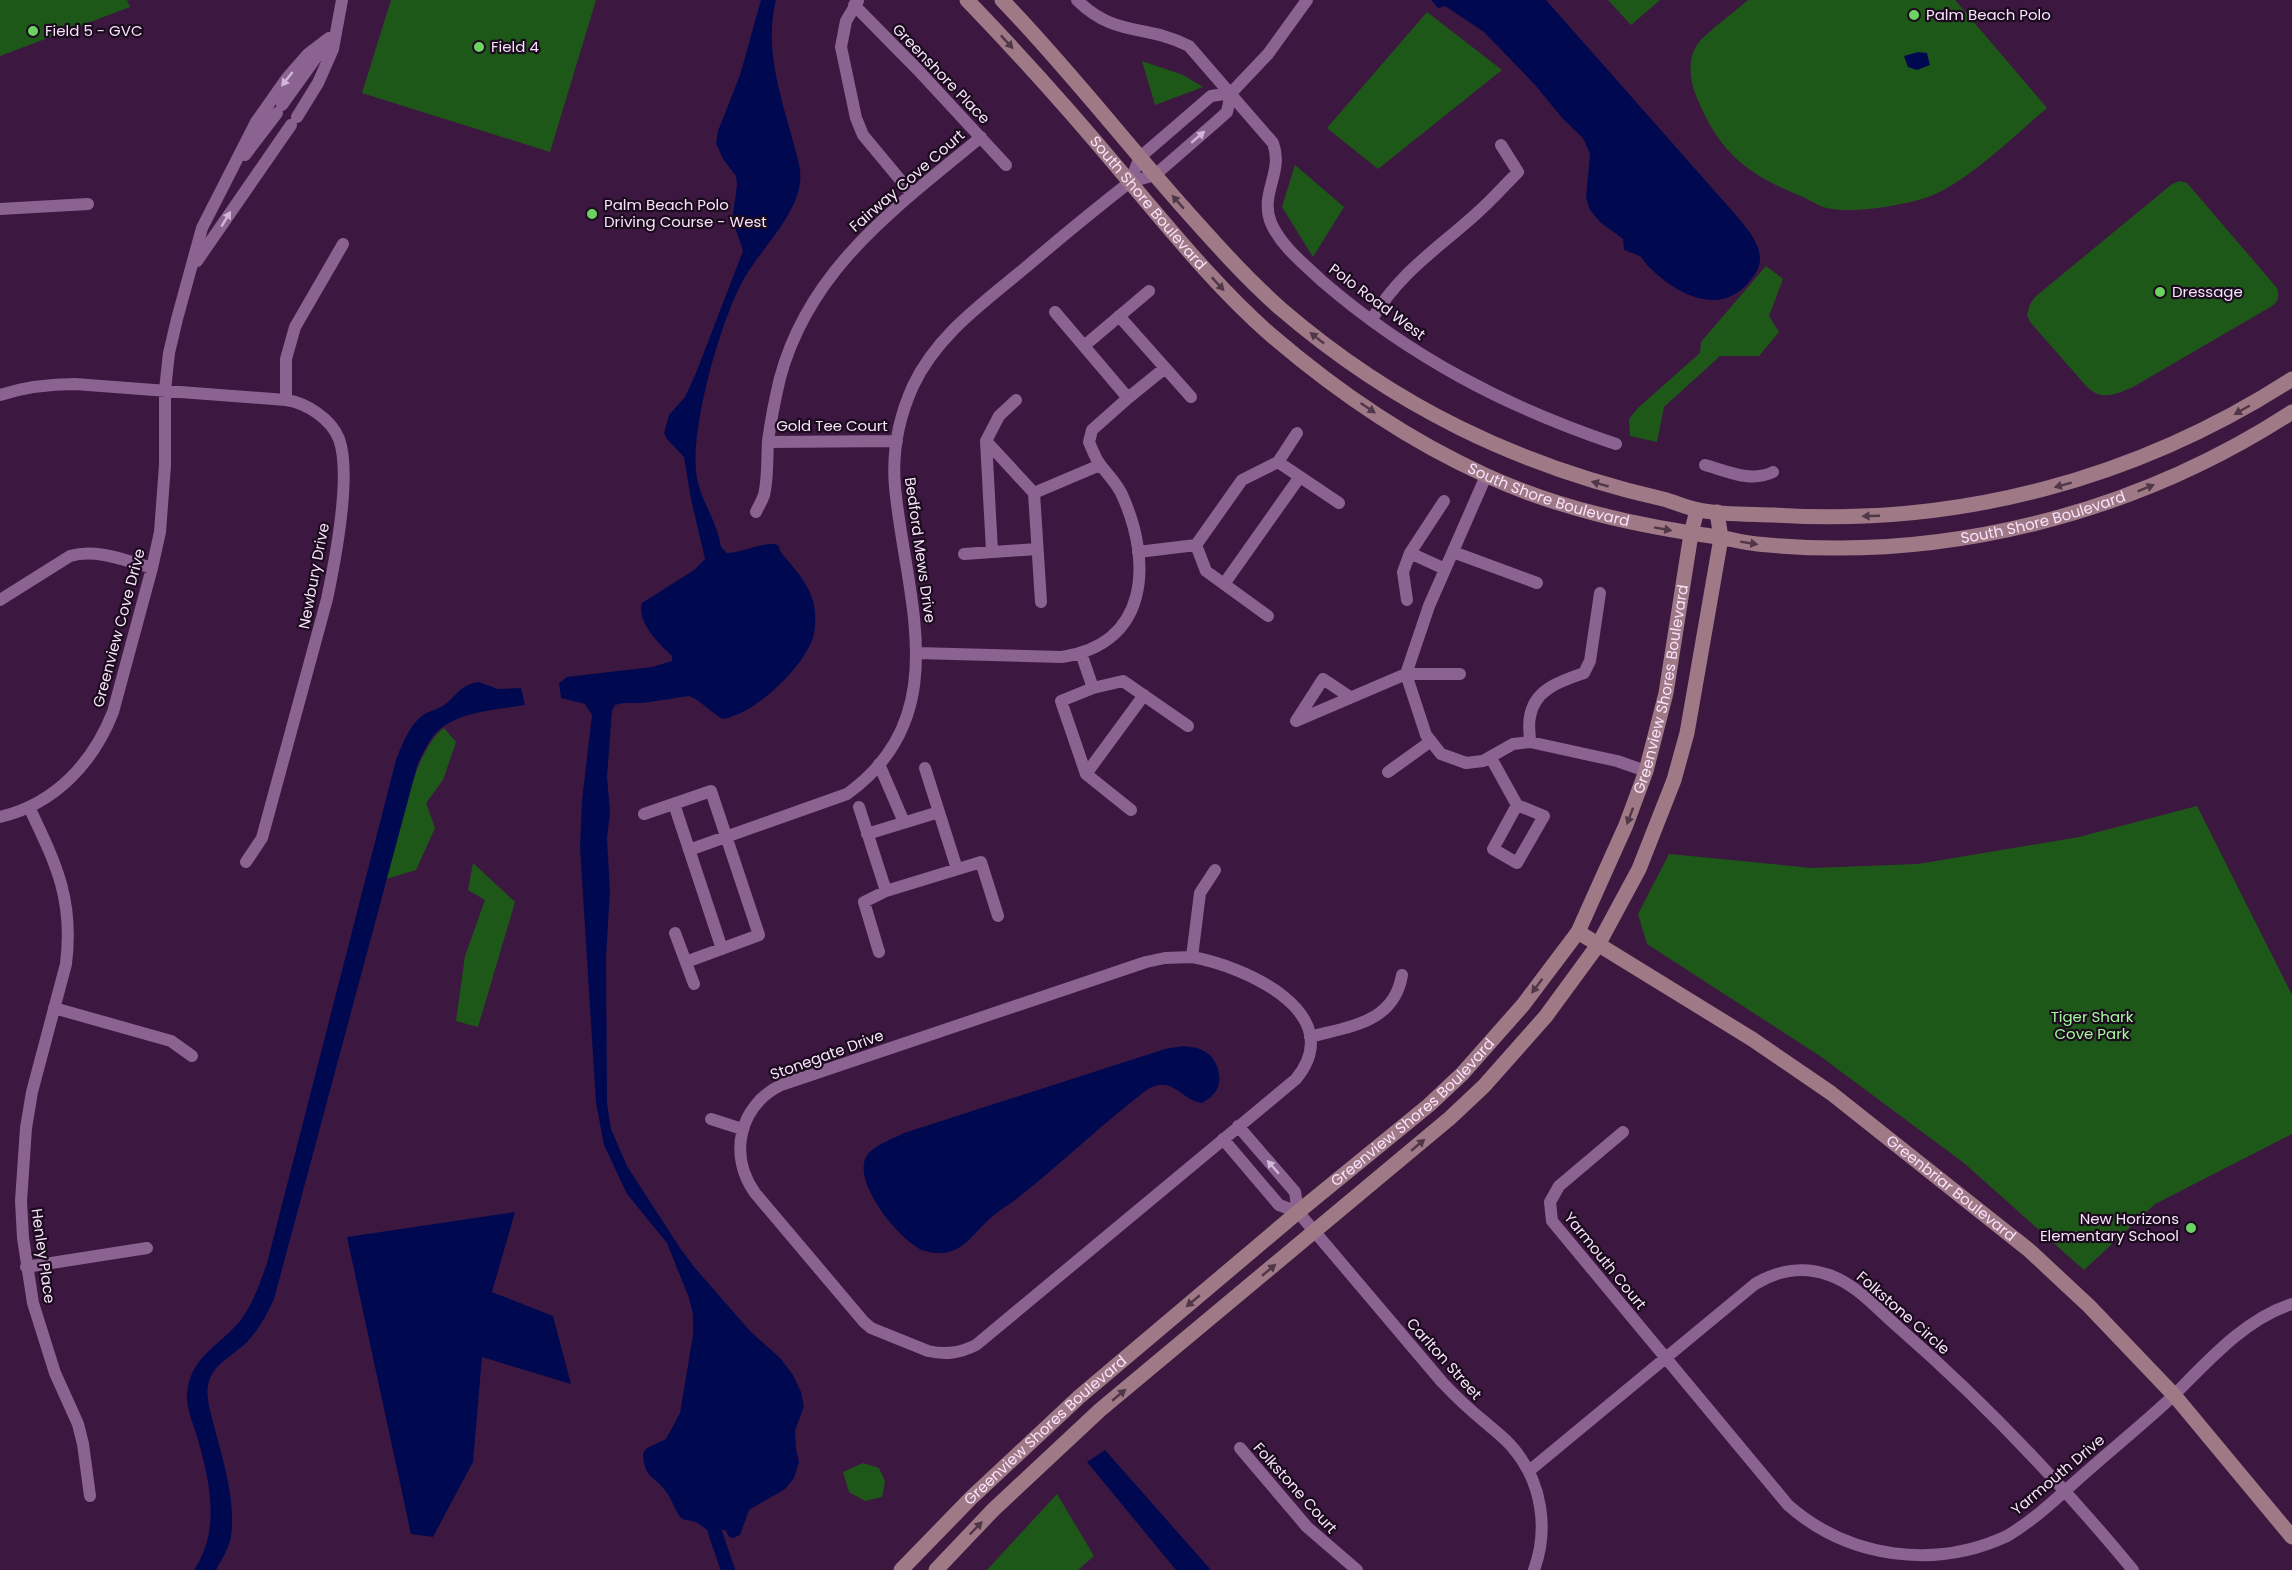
<svg xmlns="http://www.w3.org/2000/svg" width="2292" height="1570" viewBox="0 0 2292 1570" font-family="Poppins,sans-serif">
<style>
.green{fill:#1e5819}
.water{fill:#000950}
.lines{fill:none;stroke-linecap:round;stroke-linejoin:round}
.canal{stroke:#000950;stroke-width:14}
.street{stroke:#8b6391;stroke-width:12}
.secondary{stroke:#9f7986;stroke-width:15}
.oneway{fill:#4f3747}
.oneway2{fill:#d2b6d7}
.poi-dot{fill:#6cd362;stroke:#1a0b1d;stroke-width:2}
.labels{text-anchor:middle;stroke-width:4.5;stroke-linejoin:round;paint-order:stroke}
.poi-label{font-size:15px;fill:#f9e2fc;stroke:#1a0b1d;text-anchor:start}
.street-label{font-size:15px;fill:#f9e2fc;stroke:#1a0b1d}
.park-label{font-size:15px;fill:#a5fa9c;stroke:#1a0b1d}
</style>
<rect width="100%" height="100%" fill="#3c1841"/>
<path class="green" d="M 0,0 L 127,0 L 130,7 L 0,56 Z
M 391,0 L 596,0 L 550,152 L 362,93 Z
M 1608,0 L 1660,0 L 1631,25 Z
M 1748,0 L 1955,0 L 2047,108 C 2014,136 1962,188 1922,199 C 1897,206 1853,214 1827,208 C 1817,206 1808,198 1798,195 C 1745,173 1719,151 1697,98 C 1690,82 1687,60 1697,45 C 1704,34 1737,10 1748,0 Z
M 1427,12 L 1502,70 L 1378,169 L 1327,128 Z
M 1142,61 L 1183,75 L 1203,87 L 1155,105 Z
M 1295,165 L 1344,207 L 1313,257 L 1282,207 Z
M 2180,181 L 2187,183 L 2277,288 C 2280,300 2277,303 2267,309 L 2133,387 C 2116,394 2104,401 2088,388 L 2030,322 L 2027,315 L 2030,304 L 2035,297 L 2172,184 Z
M 1766,266 L 1783,279 L 1769,316 L 1779,332 L 1759,356 L 1720,356 L 1664,407 L 1657,442 L 1630,436 L 1629,419 L 1639,407 L 1700,353 L 1701,342 Z
M 444,728 L 456,742 L 443,780 L 426,803 L 435,828 L 416,870 L 386,879 C 397,840 413,750 444,728 Z
M 2197,806 L 2292,995 L 2292,1134 L 2155,1204 L 2084,1270 L 1964,1163 L 1820,1056 L 1647,944 L 1638,914 L 1669,854 L 1812,868 L 1918,864 L 2079,837 Z
M 473,863 L 515,902 L 478,1027 L 456,1021 L 465,956 L 485,900 L 468,890 Z
M 863,1463 L 879,1468 L 885,1481 L 882,1497 L 865,1501 L 849,1492 L 843,1472 Z
M 1057,1494 L 1094,1556 L 1078,1570 L 987,1570 Z"/>
<path class="water" d="M 761,0 L 776,0 C 764,47 780,93 792,138 C 796,153 802,168 800,183 C 796,216 762,248 745,277 C 721,318 692,422 696,470 C 698,498 717,519 721,547 L 727,553 C 742,553 770,539 779,546 L 780,551 C 792,566 808,582 813,601 C 816,611 816,628 813,638 C 802,669 756,713 723,719 C 711,713 702,701 689,696 L 643,703 L 623,703 L 615,705 L 612,711 L 607,777 L 610,812 L 607,838 L 610,892 L 606,956 L 607,1103 L 611,1129 L 627,1166 L 680,1248 L 695,1268 L 750,1331 L 781,1359 L 793,1375 L 801,1392 L 804,1406 L 795,1431 L 796,1449 L 799,1462 L 794,1478 L 785,1489 L 749,1510 L 740,1535 L 733,1538 L 729,1537 L 726,1531 L 721,1529 L 713,1534 L 696,1522 L 682,1519 C 675,1511 673,1502 667,1493 C 655,1475 644,1480 643,1453 L 647,1448 L 666,1439 L 680,1413 L 693,1335 L 693,1314 L 689,1298 L 667,1243 L 627,1194 L 604,1145 L 596,1103 L 580,847 L 582,800 L 592,715 L 585,704 L 561,698 L 559,683 L 567,677 L 652,667 L 672,661 L 672,656 C 660,645 636,622 642,603 L 694,570 L 705,559 L 691,499 L 684,457 L 667,439 L 664,433 L 669,415 L 685,397 L 696,373 L 743,251 L 735,227 L 733,214 L 737,185 L 736,176 L 723,159 L 716,143 L 718,131 L 740,75 Z
M 1431,0 L 1546,0 L 1735,214 C 1748,230 1770,252 1755,274 C 1726,319 1681,298 1650,268 C 1646,265 1644,260 1641,257 C 1636,254 1629,252 1624,250 L 1623,239 L 1600,222 L 1590,210 L 1586,198 L 1590,154 L 1583,138 L 1563,119 L 1536,86 L 1484,32 L 1445,6 L 1438,8 Z
M 1918,52 L 1927,53 L 1930,65 L 1917,70 L 1908,67 L 1904,56 Z
M 479,682 L 498,689 L 521,688 L 525,705 C 497,710 456,711 435,734 C 428,742 423,754 418,763 L 274,1299 C 267,1315 259,1329 247,1342 C 235,1354 214,1364 209,1381 C 205,1394 210,1410 213,1422 C 222,1457 238,1505 230,1541 C 227,1551 221,1561 216,1570 L 194,1570 C 222,1528 209,1478 196,1433 C 192,1421 186,1406 187,1393 C 191,1356 218,1347 240,1321 C 253,1304 260,1283 267,1263 L 396,760 C 402,745 409,725 423,715 C 431,710 441,709 448,702 C 459,692 463,684 479,682 Z
M 1183,1046 C 1189,1047 1197,1047 1202,1050 C 1217,1056 1224,1078 1216,1091 C 1213,1096 1207,1100 1202,1103 C 1179,1099 1174,1075 1148,1089 C 1103,1123 1063,1162 1019,1197 C 1011,1204 1001,1209 993,1216 C 979,1227 966,1249 948,1252 C 941,1254 931,1253 925,1251 C 902,1244 852,1183 866,1157 C 873,1145 893,1139 904,1133 L 1165,1049 Z
M 515,1212 L 492,1292 L 553,1316 L 571,1384 L 482,1357 L 473,1462 L 433,1537 L 411,1534 L 347,1237 Z
M 1105,1450 L 1211,1570 L 1176,1570 L 1087,1462 Z"/>
<g class="lines">
<path class="canal" d="M 715,1532 L 728,1570"/>
<path class="street" d="M 1077,0 C 1115,38 1147,24 1189,46 L 1273,143 C 1284,173 1259,193 1271,223 C 1281,246 1304,264 1322,281 C 1410,357 1506,407 1616,444
M 858,1 L 846,21 L 841,47 L 856,118 L 863,135 L 912,194
M 854,5 L 918,70 L 1006,165
M 282,105 L 325,45
M 297,117 L 318,83 L 333,49 L 342,0
M 245,155 L 277,113
M 1130,182 L 1140,157 L 1153,146 L 1211,96 L 1231,93
M 0,209 L 88,204
M 197,261 L 291,125
M 1055,312 L 1128,398 L 1165,368
M 1119,316 L 1191,397
M 1372,319 C 1400,272 1436,250 1476,214 C 1491,201 1504,186 1518,172 L 1501,145
M 1084,346 L 1149,291
M 0,395 C 25,387 49,384 75,384 L 286,400 C 307,403 331,419 339,439 C 352,475 335,561 327,599 L 262,838 L 246,862
M 286,400 L 286,359 L 295,327 L 343,244
M 1297,433 L 1278,462 L 1339,503
M 986,441 L 1034,493 L 1041,602
M 768,442 L 897,441
M 1705,465 C 1727,471 1751,483 1773,472
M 1486,476 L 1429,606 L 1406,674 L 1426,735 L 1441,754 L 1466,763 L 1483,761 L 1513,744 L 1530,742 L 1617,761 L 1646,771
M 1034,493 L 1100,465
M 756,512 C 758,507 762,501 764,495 C 768,479 767,458 768,441 C 771,419 775,399 780,378 C 810,267 897,207 981,137
M 1196,545 L 1242,480 L 1278,462
M 992,551 L 986,441 L 999,416 L 1016,400
M 1138,552 L 1196,545 L 1206,571 L 1268,616
M 1453,552 L 1537,583
M 1410,553 L 1445,569
M 964,554 L 1037,549
M 1224,584 L 1299,478
M 0,600 L 70,556 C 97,548 126,561 152,568
M 1407,600 L 1403,572 L 1410,553 L 1444,501
M 917,653 L 1062,657 C 1149,644 1152,563 1123,497 C 1118,484 1107,474 1099,463 C 1095,457 1092,449 1089,442 L 1092,430 L 1128,398
M 1081,653 L 1093,688 L 1061,701 L 1086,774 L 1131,810
M 1093,688 L 1123,681 L 1188,726
M 1350,697 L 1323,679 L 1296,721 L 1406,674 L 1460,674
M 1530,742 C 1530,734 1528,725 1530,717 C 1534,689 1561,681 1584,673 L 1590,661 L 1600,593
M 1491,758 L 1517,805 L 1493,849 L 1517,863 L 1544,816 L 1517,805
M 879,764 L 904,822
M 925,768 L 957,869
M 1388,772 L 1431,741
M 1086,774 L 1144,695
M 674,804 L 722,949
M 29,807 C 56,864 74,899 66,964 L 32,1092 L 26,1128 L 21,1201 L 23,1238 L 33,1303 L 55,1373 L 78,1424 L 83,1444 L 90,1496
M 859,807 L 886,891
M 644,814 L 711,791 L 759,935 L 686,962
M 0,817 C 55,804 93,763 113,712 L 152,568 L 160,532 L 165,465 L 165,390 L 169,353 L 177,319 L 202,228 L 256,122 L 287,78 L 308,54 L 329,38
M 867,834 L 939,812
M 689,850 L 847,794 C 957,715 905,596 895,487 C 892,453 899,417 913,386 C 937,335 983,303 1025,268 C 1059,239 1094,210 1130,182 L 1155,175 L 1217,121 L 1227,112 L 1231,93 L 1268,54 L 1307,0
M 675,933 L 694,984
M 879,952 L 864,902 L 886,891 L 981,862 L 998,916
M 1192,957 C 1244,966 1350,1013 1296,1079 L 976,1345 C 960,1353 946,1355 928,1351 L 871,1328 L 864,1322 L 755,1193 C 728,1155 739,1106 781,1085 L 1146,962 L 1165,958 Z
M 1192,957 L 1200,893 L 1215,870
M 54,1008 L 171,1041 L 192,1056
M 1310,1037 C 1350,1026 1394,1023 1402,975
M 711,1119 L 742,1129
M 1238,1126 L 1295,1192 L 1298,1212
M 1623,1132 L 1559,1186 L 1550,1202 L 1552,1221 L 1788,1505 C 1848,1558 1934,1570 2007,1536 C 2039,1517 2064,1491 2092,1467 C 2119,1443 2148,1420 2174,1395 C 2209,1360 2245,1319 2292,1304
M 1223,1139 L 1279,1205 L 1298,1212 L 1442,1382 C 1456,1397 1470,1410 1486,1423 C 1495,1431 1505,1438 1513,1448 C 1542,1482 1549,1529 1534,1570
M 26,1267 L 147,1248
M 1240,1448 L 1307,1527 L 1357,1570
M 1529,1471 L 1755,1284 C 1778,1270 1804,1266 1829,1275 C 1856,1284 1877,1309 1898,1327 C 1983,1401 2061,1483 2133,1570"/>
<g class="secondary">
<path id="s1" d="M 967,0 C 1021,56 1073,114 1123,174 C 1170,229 1216,287 1271,335 C 1335,390 1408,440 1485,475 C 1559,509 1639,526 1718,537 C 1731,539 1744,543 1757,544 C 1943,563 2135,514 2292,412"/>
<path d="M 1002,0 C 1065,65 1121,137 1181,205 C 1213,241 1245,277 1281,309 C 1394,406 1518,466 1663,499 C 1675,502 1686,508 1699,510 C 1723,515 1750,514 1774,515 C 1958,527 2137,479 2292,379"/>
<path id="s2" d="M 1578,932 L 1752,1039 L 1831,1093 L 2030,1251 L 2089,1306 L 2174,1395 L 2292,1537"/>
<path id="s3" d="M 901,1570 L 971,1498 L 1079,1397 L 1298,1212 L 1429,1105 L 1462,1074 L 1523,1005 L 1578,932 L 1626,825 L 1646,771 L 1666,693 L 1691,534 L 1697,510"/>
<path d="M 936,1570 L 993,1510 L 1100,1410 L 1450,1118 L 1484,1086 L 1546,1016 L 1598,945 L 1639,869 L 1674,780 L 1687,733 L 1721,538 L 1717,512"/>
</g>
</g>
<defs><path id="oneway-solid" d="M-6-.8H1V-3.2L6.5 0L1 3.2V.8H-6Z" transform="scale(1.5)"/></defs>
<g class="oneway">
<use href="#oneway-solid" transform="translate(1007 42) rotate(47)"/>
<use href="#oneway-solid" transform="translate(1178 202) rotate(-131)"/>
<use href="#oneway-solid" transform="translate(1218 284) rotate(47)"/>
<use href="#oneway-solid" transform="translate(1317 338) rotate(-142)"/>
<use href="#oneway-solid" transform="translate(1368 408) rotate(34)"/>
<use href="#oneway-solid" transform="translate(2242 410) rotate(150)"/>
<use href="#oneway-solid" transform="translate(1600 484) rotate(-164)"/>
<use href="#oneway-solid" transform="translate(2063 485) rotate(165)"/>
<use href="#oneway-solid" transform="translate(2146 488) rotate(-22)"/>
<use href="#oneway-solid" transform="translate(1871 516) rotate(178)"/>
<use href="#oneway-solid" transform="translate(1663 529) rotate(10)"/>
<use href="#oneway-solid" transform="translate(1749 543) rotate(9)"/>
<use href="#oneway-solid" transform="translate(1630 816) rotate(110)"/>
<use href="#oneway-solid" transform="translate(1537 986) rotate(127)"/>
<use href="#oneway-solid" transform="translate(1418 1145) rotate(-40)"/>
<use href="#oneway-solid" transform="translate(1269 1270) rotate(-40)"/>
<use href="#oneway-solid" transform="translate(1193 1301) rotate(140)"/>
<use href="#oneway-solid" transform="translate(1119 1395) rotate(-40)"/>
<use href="#oneway-solid" transform="translate(976 1528) rotate(-46)"/>
</g>
<g class="oneway2">
<use href="#oneway-solid" transform="translate(287 79) rotate(128)"/>
<use href="#oneway-solid" transform="translate(1198 137) rotate(-41)"/>
<use href="#oneway-solid" transform="translate(226 219) rotate(-59)"/>
<use href="#oneway-solid" transform="translate(1273 1167) rotate(-131)"/>
</g>
<g class="poi-dot">
<circle cx="1914" cy="15" r="6"/>
<circle cx="33" cy="31" r="6"/>
<circle cx="479" cy="47" r="6"/>
<circle cx="592" cy="214" r="6"/>
<circle cx="2160" cy="292" r="6"/>
<circle cx="2191" cy="1228" r="6"/>
</g>
<g class="labels">
<g class="poi-label">
<text x="1926" y="20">Palm Beach Polo</text>
<text x="45" y="36">Field 5 - GVC</text>
<text x="491" y="52">Field 4</text>
<text x="604" y="210">Palm Beach Polo<tspan x="604" dy="17">Driving Course - West</tspan></text>
<text x="2172" y="297">Dressage</text>
<text x="2179" y="1224" text-anchor="end">New Horizons<tspan x="2179" dy="17">Elementary School</tspan></text>
</g>
<g class="street-label">
<text transform="translate(941 74) rotate(46)" y="5">Greenshore Place</text>
<text transform="translate(907 181) rotate(-41)" y="5">Fairway Cove Court</text>
<text dy="5" stroke="none"><textPath href="#s1" startOffset="272">South Shore Boulevard</textPath></text>
<text transform="translate(1377 302) rotate(37)" y="5">Polo Road West</text>
<text x="832" y="431">Gold Tee Court</text>
<text dy="5" stroke="none"><textPath href="#s1" startOffset="776">South Shore Boulevard</textPath></text>
<text dy="5" stroke="none"><textPath href="#s1" startOffset="1280">South Shore Boulevard</textPath></text>
<text transform="translate(920 550) rotate(82)" y="5">Bedford Mews Drive</text>
<text transform="translate(314 576) rotate(-79)" y="5">Newbury Drive</text>
<text transform="translate(119 628) rotate(-75)" y="5">Greenview Cove Drive</text>
<text dy="5" stroke="none"><textPath href="#s3" startOffset="1191">Greenview Shores Boulevard</textPath></text>
<text transform="translate(827 1055) rotate(-20)" y="5">Stonegate Drive</text>
<text dy="5" stroke="none"><textPath href="#s3" startOffset="687">Greenview Shores Boulevard</textPath></text>
<text dy="5" stroke="none"><textPath href="#s2" startOffset="453">Greenbriar Boulevard</textPath></text>
<text transform="translate(43 1256) rotate(82)" y="5">Henley Place</text>
<text transform="translate(1605 1261) rotate(51)" y="5">Yarmouth Court</text>
<text transform="translate(1903 1313) rotate(41)" y="5">Folkstone Circle</text>
<text transform="translate(1444 1359) rotate(48)" y="5">Carlton Street</text>
<text dy="5" stroke="none"><textPath href="#s3" startOffset="201">Greenview Shores Boulevard</textPath></text>
<text transform="translate(2058 1475) rotate(-40)" y="5">Yarmouth Drive</text>
<text transform="translate(1295 1488) rotate(48)" y="5">Folkstone Court</text>
</g>
<g class="park-label">
<text x="2092" y="1022">Tiger Shark<tspan x="2092" dy="17">Cove Park</tspan></text>
</g>
</g>
</svg>
